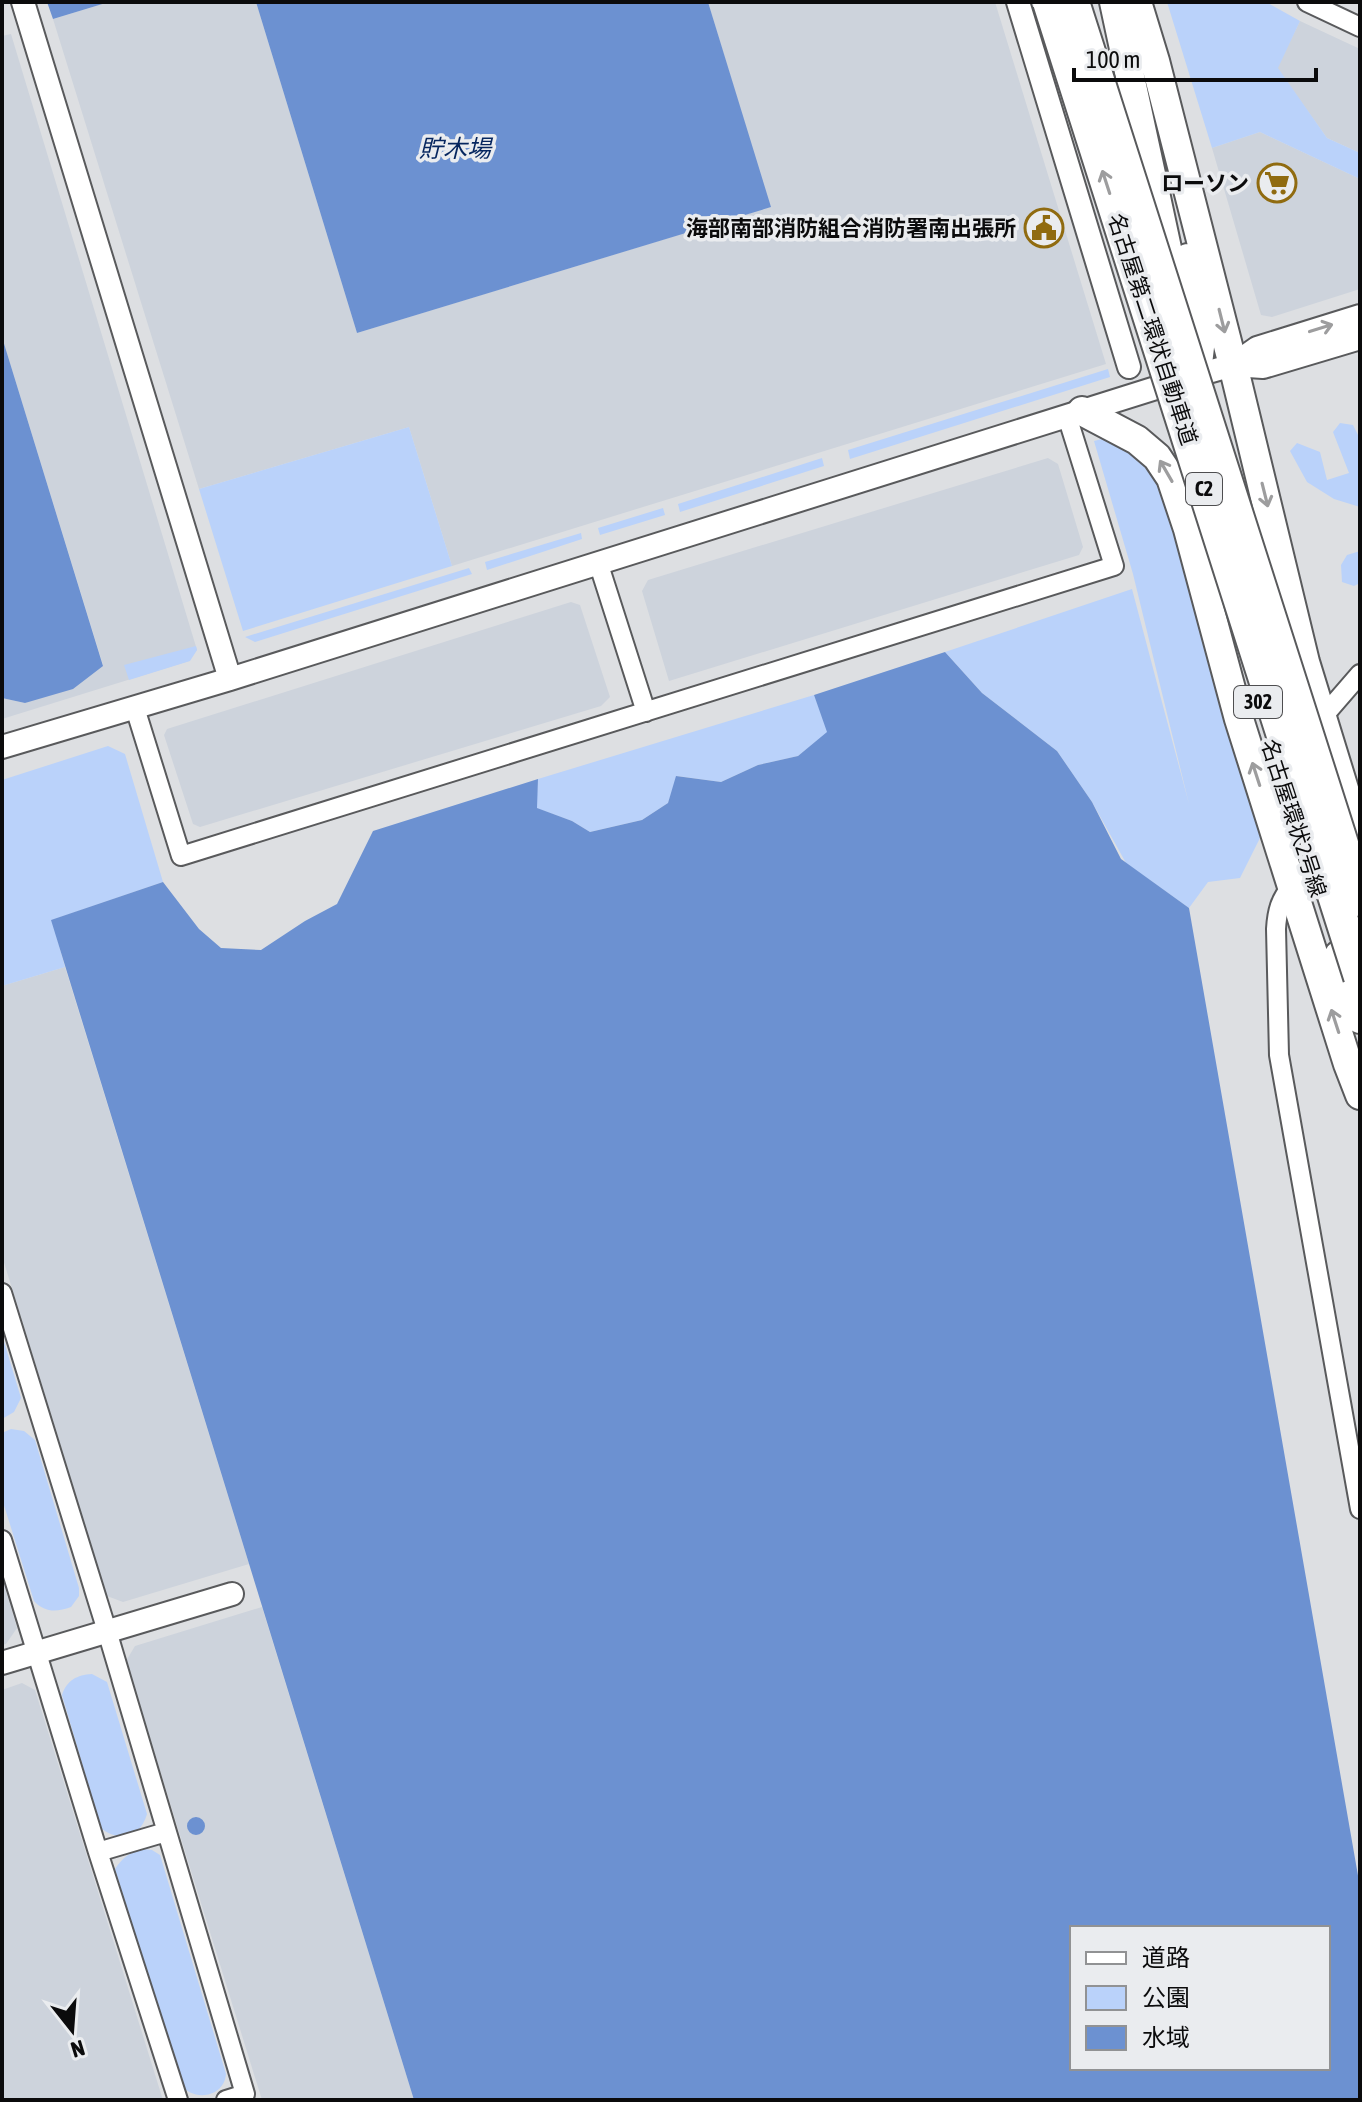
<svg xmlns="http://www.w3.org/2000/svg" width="1362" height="2102" viewBox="0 0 1362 2102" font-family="'Asap Condensed','Noto Sans JP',sans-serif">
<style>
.built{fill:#cdd3dc}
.green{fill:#bad2fa}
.water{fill:#6c91d1;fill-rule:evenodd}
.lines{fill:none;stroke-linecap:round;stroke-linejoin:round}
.minor-casing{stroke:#595a5c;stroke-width:22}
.tertiary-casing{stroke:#595a5c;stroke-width:26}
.trunk-casing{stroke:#595a5c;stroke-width:32}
.minor{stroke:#fff;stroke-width:18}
.tertiary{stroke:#fff;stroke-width:22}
.trunk{stroke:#fff;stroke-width:28}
.motorway-bridge-casing{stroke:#595a5c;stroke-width:36;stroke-linecap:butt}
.motorway-bridge{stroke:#fff;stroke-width:32}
.oneway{stroke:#9d9d9e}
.labels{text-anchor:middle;stroke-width:7;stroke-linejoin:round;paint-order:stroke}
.shield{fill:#eaecef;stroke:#4e4e50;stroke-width:2}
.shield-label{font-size:20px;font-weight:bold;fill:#0b0b0c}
.poi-label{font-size:22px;font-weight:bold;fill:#0b0b0c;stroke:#eaecef;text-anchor:end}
.street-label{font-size:22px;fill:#0b0b0c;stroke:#eaecef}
.water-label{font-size:24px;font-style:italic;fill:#06265f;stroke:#eaecef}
</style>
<rect width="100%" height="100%" fill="#dddfe2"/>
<path class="built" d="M 109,2 L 256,2 L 357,333 L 770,207 L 708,2 L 995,2 L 1106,364 L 452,566 L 409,427 L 199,489 L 53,19 Z
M 1300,21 L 1360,49 L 1360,153 L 1327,138 L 1277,68 Z
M 11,34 L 197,650 L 189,661 L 2,719 L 2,698 L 25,703 L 103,665 L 2,337 L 2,36 Z
M 1260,132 L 1360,179 L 1360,289 L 1272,317 L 1261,315 L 1212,148 Z
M 1048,458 L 1058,464 L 1083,547 L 1079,555 L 669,681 L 642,591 L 648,580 Z
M 571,602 L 580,605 L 610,697 L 601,706 L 200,827 L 193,824 L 164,735 L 167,729 Z
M 65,967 L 249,1564 L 123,1602 L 107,1596 L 2,1256 L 2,986 Z
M 2,1578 L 17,1628 L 6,1644 L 2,1645 Z
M 262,1607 L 414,2100 L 262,2100 L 126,1661 L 135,1646 Z
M 22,1683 L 35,1690 L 163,2100 L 2,2100 L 2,1690 Z"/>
<path class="green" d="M 1167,2 L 1266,2 L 1300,21 L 1278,68 L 1327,138 L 1360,153 L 1360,179 L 1260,132 L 1212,148 Z
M 1108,369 L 1110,377 L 850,459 L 848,450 Z
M 1340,423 L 1353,425 L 1360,439 L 1360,507 L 1334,499 L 1307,482 L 1290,451 L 1297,443 L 1320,452 L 1327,480 L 1349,473 L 1333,432 Z
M 409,427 L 452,566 L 243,631 L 199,489 Z
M 1110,437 L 1164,464 L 1279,792 L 1269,820 L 1240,878 L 1208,882 L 1189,908 L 1126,863 L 1092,802 L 1057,751 L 982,693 L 945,652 L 1132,589 L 1189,804 L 1133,574 L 1094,441 Z
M 822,458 L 824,466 L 680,512 L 678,504 Z
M 663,508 L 665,515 L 600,535 L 598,528 Z
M 581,533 L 582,539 L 487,570 L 485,562 Z
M 1360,551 L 1360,583 L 1354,586 L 1342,582 L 1341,565 L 1347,555 Z
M 469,568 L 472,574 L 255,642 L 245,637 Z
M 196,646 L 197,650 L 190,661 L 129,680 L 124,665 Z
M 814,695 L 828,732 L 798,756 L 758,765 L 721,782 L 677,776 L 668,803 L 642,820 L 590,832 L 572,821 L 536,808 L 538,779 Z
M 108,746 L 125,754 L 163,882 L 52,920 L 65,967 L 2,986 L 2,780 Z
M 2,1335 L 21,1398 L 14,1412 L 2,1419 Z
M 11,1429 L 24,1431 L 35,1440 L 79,1588 L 79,1596 L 71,1607 C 57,1612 45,1613 34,1601 L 2,1499 L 2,1433 Z
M 92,1674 L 107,1682 L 147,1814 C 141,1837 119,1843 101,1828 L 62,1695 C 67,1680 77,1675 92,1674 Z
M 143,1849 L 152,1850 L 160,1855 L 226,2074 C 224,2098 193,2102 180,2084 L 115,1869 C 123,1857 129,1853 143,1849 Z"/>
<path class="water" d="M 47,2 L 109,2 L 53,19 Z
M 256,2 L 708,2 L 771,207 L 357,333 Z
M 2,337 L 103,666 L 73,689 L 25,703 L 2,698 Z
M 945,652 L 982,693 L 1057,751 L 1092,802 L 1121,859 L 1189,908 L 1360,1887 L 1360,2100 L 414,2100 L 51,920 L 163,882 L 199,929 L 221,948 L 261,950 L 305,921 L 337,904 L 373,831 L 538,779 L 537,808 L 572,821 L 590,832 L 642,820 L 668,803 L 676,776 L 721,782 L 758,765 L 798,756 L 827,732 L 814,695 ZM 1328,1928 L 1328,2068 L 1072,2068 L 1072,1928 Z
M187 1826a9 9 0 1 1 18 0a9 9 0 1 1-18 0Z"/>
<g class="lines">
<defs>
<path id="minor" d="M 1307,2 L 1360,27
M 598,562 L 646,712
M 135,708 L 181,856 L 1114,566 L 1067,416
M 1321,719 L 1360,674
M 1292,886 C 1280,899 1277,912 1276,929 L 1279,1055 L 1360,1509
M 2,1293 L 107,1631 L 245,2094 L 226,2100
M 2,1540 L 98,1852 L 178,2100
M 98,1852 L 166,1832"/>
<path id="tertiary" d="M 23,2 L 230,679
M 1018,2 L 1129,367
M 1233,365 L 1257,348 L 1360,316
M 2,747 L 230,679 L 1194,376 L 1233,365 L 1263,367 L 1360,338
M 2,1663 L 232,1594"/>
<path id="trunk" d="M 1114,2 L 1171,267
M 1137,2 L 1155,61 L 1233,365 L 1305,662 L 1360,841
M 1188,258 C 1196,297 1208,337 1194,376
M 1082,411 L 1137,440 L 1157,457 L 1171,478 L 1188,529 L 1239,719 L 1348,1064 L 1360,1095
M 1339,955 L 1360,1019"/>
</defs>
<use href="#minor" class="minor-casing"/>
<use href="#tertiary" class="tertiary-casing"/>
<use href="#trunk" class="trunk-casing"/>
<use href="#minor" class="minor"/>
<use href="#tertiary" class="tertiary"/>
<use href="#trunk" class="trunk"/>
<defs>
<path id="motorway-bridge" d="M 1049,2 L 1360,977
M 1073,2 L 1360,900"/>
</defs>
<use href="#motorway-bridge" class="motorway-bridge-casing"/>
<use href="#motorway-bridge" class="motorway-bridge"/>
</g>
<defs><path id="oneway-shaft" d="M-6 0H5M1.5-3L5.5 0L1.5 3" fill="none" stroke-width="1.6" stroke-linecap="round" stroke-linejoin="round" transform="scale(2)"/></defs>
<g class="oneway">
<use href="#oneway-shaft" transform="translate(1106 182) rotate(-108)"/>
<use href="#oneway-shaft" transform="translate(1222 321) rotate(76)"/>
<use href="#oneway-shaft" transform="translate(1321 328) rotate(-17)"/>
<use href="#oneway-shaft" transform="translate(1166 471) rotate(-120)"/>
<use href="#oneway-shaft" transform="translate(1265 495) rotate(76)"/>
<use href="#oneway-shaft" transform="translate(1256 774) rotate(-108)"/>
<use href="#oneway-shaft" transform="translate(1335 1021) rotate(-108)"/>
</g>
<defs>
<symbol id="supermarket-ring" viewBox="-11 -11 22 22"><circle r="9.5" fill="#eaecef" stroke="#906b10" stroke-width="1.5"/><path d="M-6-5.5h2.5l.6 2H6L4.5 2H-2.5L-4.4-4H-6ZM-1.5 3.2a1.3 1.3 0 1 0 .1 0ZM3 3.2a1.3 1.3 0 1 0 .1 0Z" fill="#906b10"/></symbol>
<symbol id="civic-ring" viewBox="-11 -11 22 22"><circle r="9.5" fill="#eaecef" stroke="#906b10" stroke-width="1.5"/><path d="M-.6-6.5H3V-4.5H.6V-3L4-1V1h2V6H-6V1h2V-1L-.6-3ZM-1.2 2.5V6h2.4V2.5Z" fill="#906b10"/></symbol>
</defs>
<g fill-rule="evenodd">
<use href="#supermarket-ring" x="1255" y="161" width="44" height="44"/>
<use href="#civic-ring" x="1022" y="206" width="44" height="44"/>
</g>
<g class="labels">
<g class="shield">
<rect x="1186" y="473" width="36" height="32" rx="6"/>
<rect x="1234" y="686" width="48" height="32" rx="6"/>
</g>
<g class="shield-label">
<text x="1204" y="496">C2</text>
<text x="1258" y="709">302</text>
</g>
<g class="poi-label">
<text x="1249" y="191">ローソン</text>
<text x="1016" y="236">海部南部消防組合消防署南出張所</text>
</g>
<g class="street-label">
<text transform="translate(1153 329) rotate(72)" y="8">名古屋第二環状自動車道</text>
<text transform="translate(1294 818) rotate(72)" y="8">名古屋環状2号線</text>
</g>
<g class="water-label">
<text x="455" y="157">貯木場</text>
</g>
</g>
<rect width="1362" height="2102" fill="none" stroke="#0b0b0c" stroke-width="8"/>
<rect x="1070" y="1926" width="260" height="144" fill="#eaecef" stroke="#919294" stroke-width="2"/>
<rect x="1086" y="1952" width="40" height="12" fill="#ffffff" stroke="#919294" stroke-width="2"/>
<text x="1142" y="1966" font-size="24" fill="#0b0b0c">道路</text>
<rect x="1086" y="1986" width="40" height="24" fill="#bad2fa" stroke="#919294" stroke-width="2"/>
<text x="1142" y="2006" font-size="24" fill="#0b0b0c">公園</text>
<rect x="1086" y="2026" width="40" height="24" fill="#6c91d1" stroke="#919294" stroke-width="2"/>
<text x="1142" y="2046" font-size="24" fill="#0b0b0c">水域</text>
<g transform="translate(72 2030) rotate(163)" stroke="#eaecef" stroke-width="6" paint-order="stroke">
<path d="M0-6L14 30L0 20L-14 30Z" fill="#0b0b0c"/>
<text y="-12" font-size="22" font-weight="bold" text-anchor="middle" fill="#0b0b0c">N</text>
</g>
<path d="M1074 68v12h242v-12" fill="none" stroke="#0b0b0c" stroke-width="4"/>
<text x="1086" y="68" font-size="24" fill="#0b0b0c" stroke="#eaecef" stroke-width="6" paint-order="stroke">100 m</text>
</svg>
